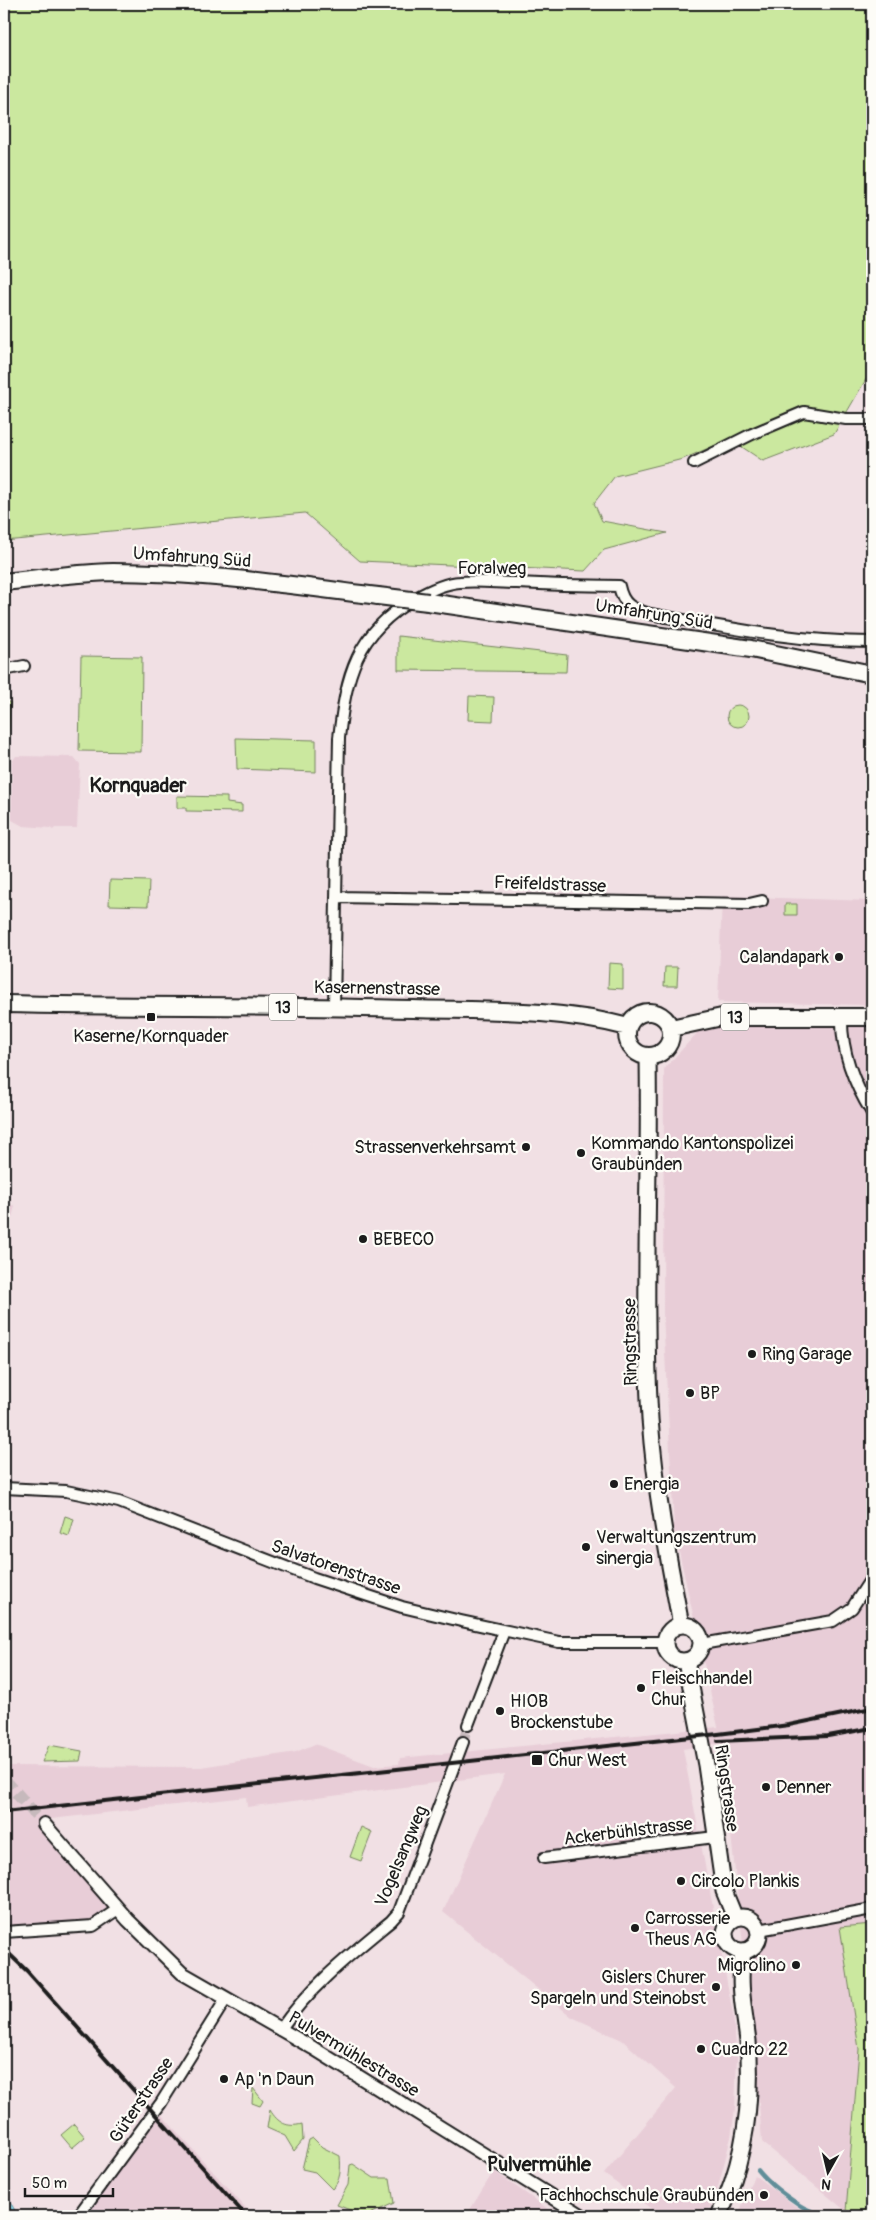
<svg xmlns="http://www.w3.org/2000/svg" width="876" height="2220" viewBox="0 0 876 2220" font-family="Pangolin,sans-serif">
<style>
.built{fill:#e8cdd7}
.green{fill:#cbe89f;stroke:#74825e}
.water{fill:#8ddaed;stroke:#608e99}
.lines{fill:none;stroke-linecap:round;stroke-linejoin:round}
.stream{stroke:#608e99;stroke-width:4}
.minor-tunnel{stroke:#c6b9bc;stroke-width:10;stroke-dasharray:10 5;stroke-linecap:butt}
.tertiary-tunnel{stroke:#c6b9bc;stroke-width:12;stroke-dasharray:12 6;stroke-linecap:butt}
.minor-casing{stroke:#1c1c1c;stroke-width:14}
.tertiary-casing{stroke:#1c1c1c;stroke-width:16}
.secondary-casing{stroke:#1c1c1c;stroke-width:19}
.primary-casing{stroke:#1c1c1c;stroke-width:20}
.minor{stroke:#fdfcf7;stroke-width:10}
.tertiary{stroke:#fdfcf7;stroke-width:12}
.secondary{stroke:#fdfcf7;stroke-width:15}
.primary{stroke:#fdfcf7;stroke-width:16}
.rail{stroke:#1c1c1c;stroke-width:4}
.primary-bridge-casing{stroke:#1c1c1c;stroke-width:20;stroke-linecap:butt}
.primary-bridge{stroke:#fdfcf7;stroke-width:16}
.poi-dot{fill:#1c1c1c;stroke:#fdfcf7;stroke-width:2}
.labels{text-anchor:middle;stroke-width:4.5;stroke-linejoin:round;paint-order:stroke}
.shield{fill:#fdfcf7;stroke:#605f5e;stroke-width:1}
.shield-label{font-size:16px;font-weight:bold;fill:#1c1c1c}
.street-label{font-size:18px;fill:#1c1c1c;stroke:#fdfcf7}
.poi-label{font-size:18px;fill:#1c1c1c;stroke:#fdfcf7;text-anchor:start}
.quarter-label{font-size:20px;font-weight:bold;fill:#1c1c1c;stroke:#fdfcf7}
</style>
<rect width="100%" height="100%" fill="#f1e0e4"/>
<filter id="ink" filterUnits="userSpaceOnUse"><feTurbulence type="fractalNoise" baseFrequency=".02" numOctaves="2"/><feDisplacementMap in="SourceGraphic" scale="10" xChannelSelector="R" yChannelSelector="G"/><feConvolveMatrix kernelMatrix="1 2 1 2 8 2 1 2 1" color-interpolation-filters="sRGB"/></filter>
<g filter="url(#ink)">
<path class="built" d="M 16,756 L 74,757 L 80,764 L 77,828 L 55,828 L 53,830 L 50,828 L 23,826 L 12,820 L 12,762 Z
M 722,896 L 872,901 L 872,1005 L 718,1002 Z
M 816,1022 L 872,1025 L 872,1924 L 840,1928 L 859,2049 L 846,2211 L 762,2142 L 756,2064 L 721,1743 L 683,1749 L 733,2014 L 737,2057 L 735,2108 L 731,2137 L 716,2195 L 706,2216 L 661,2216 L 604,2174 L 676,2088 L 622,2040 L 572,2017 L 443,1912 L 505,1774 L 247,1807 L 246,1797 L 51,1819 L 44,1824 L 118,1909 L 101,1922 L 4,1932 L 4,1766 L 201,1767 L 296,1752 L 315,1744 L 374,1766 L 399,1764 L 400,1758 L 718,1727 L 674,1529 L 663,1314 L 664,1069 L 698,1032 L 721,1025 Z
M 4,1202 L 15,1206 L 4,1248 Z
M 160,2113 L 253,2216 L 79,2216 Z
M 494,2171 L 558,2216 L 466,2216 Z
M 754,2175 L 809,2216 L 738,2216 Z"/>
<path class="green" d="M 4,4 L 872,4 L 872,369 L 834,434 L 763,461 L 730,439 L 683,459 L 615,476 L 594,503 L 602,521 L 667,533 L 604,550 L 585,571 L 360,561 L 305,513 L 4,541 Z
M 398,636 L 567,655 L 566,672 L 398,670 Z
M 81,656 L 142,657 L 141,752 L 79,751 Z
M 469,696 L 494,697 L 493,721 L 468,720 Z
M 4,702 L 10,702 L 8,749 L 4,748 Z
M727 716a11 11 0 1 1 22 0a11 11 0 1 1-22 0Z
M 236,738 L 316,740 L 316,772 L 237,769 Z
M 177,796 L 227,797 L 227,803 L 242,805 L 242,812 L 186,811 L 186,808 L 177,808 Z
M 110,880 L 149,881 L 148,906 L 109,905 Z
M 785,904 L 797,904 L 797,915 L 785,915 Z
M 609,963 L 623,964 L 623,989 L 608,988 Z
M 665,967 L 678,967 L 677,986 L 664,986 Z
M 65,1516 L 74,1519 L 69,1536 L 60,1533 Z
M 49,1745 L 82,1751 L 80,1761 L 42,1762 Z
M 361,1827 L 372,1832 L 361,1861 L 350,1857 Z
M 872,1924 L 872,2216 L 853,2216 L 846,2211 L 859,2049 L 840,1927 Z
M 253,2088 L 263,2101 L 260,2106 L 252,2103 Z
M 270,2110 C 278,2123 287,2128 302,2124 L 303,2140 L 294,2151 L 285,2136 L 267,2128 Z
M 74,2124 L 85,2137 L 72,2148 L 61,2135 Z
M 313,2138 L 322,2147 L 340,2156 C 341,2168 341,2181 332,2189 L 315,2172 L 302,2169 L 309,2140 Z
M 353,2164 L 374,2178 L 390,2178 L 394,2203 L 366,2216 L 337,2205 L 348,2185 L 350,2165 Z"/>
<path class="water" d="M 4,2191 L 18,2216 L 4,2216 Z"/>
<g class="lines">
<path class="stream" d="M 758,2170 C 770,2185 785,2195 801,2206 C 807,2210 813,2210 818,2216"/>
<path class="minor-tunnel" d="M 463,1742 L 468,1725"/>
<path class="tertiary-tunnel" d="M 4,1779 L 44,1824"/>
<defs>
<path id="minor" d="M 694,463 L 752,434 L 804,412 L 846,419 L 872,419
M 4,670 L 24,666
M 336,897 L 749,904 L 762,901
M 334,1007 L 339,738 C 346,675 356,633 414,599 C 428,591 444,583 460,582 C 478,580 499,583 517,583 C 551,585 585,586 619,586 C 623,605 632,609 650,614 C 723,627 797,642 872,642
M 842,1017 C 841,1051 854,1084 872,1113
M 4,1488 L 66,1491 L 119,1502 L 314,1578 L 402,1607 L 461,1621 L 559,1642 L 665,1642
M 702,1644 L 833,1621 L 852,1608 L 872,1577
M 468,1725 L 504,1631
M 544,1858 L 715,1837
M 759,1930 L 872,1909
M 4,1932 L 93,1926 L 118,1909
M 280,2030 C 310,1986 351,1954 391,1921 L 399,1912 L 463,1742
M 78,2216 L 161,2103 L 226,1999"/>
<path id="tertiary" d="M 44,1824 L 128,1920 L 182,1973 L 313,2048 L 583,2216"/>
<path id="secondary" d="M 648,1057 C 650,1177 643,1299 650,1419 C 655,1488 668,1557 681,1625
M665 1643a18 18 0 1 1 36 0a18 18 0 1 1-36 0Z
M 686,1661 L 706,1765 L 724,1891 L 735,1918
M725 1934a17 17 0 1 1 34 0a17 17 0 1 1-34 0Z
M 719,2216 C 744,2162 753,2101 748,2041 C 744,2008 738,1986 743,1951"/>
<path id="primary" d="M 4,582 C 40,578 77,573 113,572 C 202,572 290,585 378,596
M 428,602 L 751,649 L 872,674
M 4,1004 C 140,1007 277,1005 413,1009 C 485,1011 558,1008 628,1027
M627 1034a22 22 0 1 1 44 0a22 22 0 1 1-44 0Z
M 671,1028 L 722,1017 L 872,1017"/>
</defs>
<use href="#minor" class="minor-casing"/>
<use href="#tertiary" class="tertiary-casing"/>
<use href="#secondary" class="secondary-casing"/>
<use href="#primary" class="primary-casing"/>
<use href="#minor" class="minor"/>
<use href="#tertiary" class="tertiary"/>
<use href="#secondary" class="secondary"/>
<use href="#primary" class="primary"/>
<path class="rail" d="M 718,1741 L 828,1736 L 872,1728
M 4,1812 L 718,1734 L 789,1725 L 872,1708
M 4,1949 L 27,1971 L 246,2216"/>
<defs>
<path id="primary-bridge" d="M 378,596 L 428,602"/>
</defs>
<use href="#primary-bridge" class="primary-bridge-casing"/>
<use href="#primary-bridge" class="primary-bridge"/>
</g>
</g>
<g class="poi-dot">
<circle cx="839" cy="957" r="5"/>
<rect x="146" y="1012" width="10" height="10" rx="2.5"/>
<circle cx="526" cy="1147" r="5"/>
<circle cx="581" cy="1153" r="5"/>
<circle cx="363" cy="1239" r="5"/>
<circle cx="752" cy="1354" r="5"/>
<circle cx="690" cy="1393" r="5"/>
<circle cx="614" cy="1484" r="5"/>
<circle cx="586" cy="1547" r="5"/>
<circle cx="641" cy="1688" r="5"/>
<circle cx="500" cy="1711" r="5"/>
<rect x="531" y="1754" width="12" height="12" rx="2.5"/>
<circle cx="766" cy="1787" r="5"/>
<circle cx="681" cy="1881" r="5"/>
<circle cx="635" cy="1928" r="5"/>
<circle cx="796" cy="1965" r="5"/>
<circle cx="716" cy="1987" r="5"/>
<circle cx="701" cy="2049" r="5"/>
<circle cx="224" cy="2079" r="5"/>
<circle cx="764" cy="2195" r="5"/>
</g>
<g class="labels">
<g class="shield">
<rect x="269" y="993.5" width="28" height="27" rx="4"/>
<rect x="721" y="1003.5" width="28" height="27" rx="4"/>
</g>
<g class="shield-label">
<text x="283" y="1013">13</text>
<text x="735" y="1023">13</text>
</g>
<g class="street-label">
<text transform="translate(192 557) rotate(4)" y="6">Umfahrung Süd</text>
<text x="492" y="574">Foralweg</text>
<text transform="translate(654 614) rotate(9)" y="6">Umfahrung Süd</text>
<text transform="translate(550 884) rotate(2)" y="6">Freifeldstrasse</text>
<text transform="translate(377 988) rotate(1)" y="6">Kasernenstrasse</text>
<text transform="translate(630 1342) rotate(-91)" y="6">Ringstrasse</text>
<text transform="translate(336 1567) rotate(19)" y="6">Salvatorenstrasse</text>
<text transform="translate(727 1788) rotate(82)" y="6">Ringstrasse</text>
<text transform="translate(628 1831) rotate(-7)" y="6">Ackerbühlstrasse</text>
<text transform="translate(401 1856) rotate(-67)" y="6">Vogelsangweg</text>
<text transform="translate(354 2054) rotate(31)" y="6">Pulvermühlestrasse</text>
<text transform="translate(141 2100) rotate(-56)" y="6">Güterstrasse</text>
</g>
<g class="poi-label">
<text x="829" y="963" text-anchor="end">Calandapark</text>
<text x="151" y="1042" text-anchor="middle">Kaserne/Kornquader</text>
<text x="591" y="1149">Kommando Kantonspolizei<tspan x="591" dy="21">Graubünden</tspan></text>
<text x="516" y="1153" text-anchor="end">Strassenverkehrsamt</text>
<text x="373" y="1245">BEBECO</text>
<text x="762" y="1360">Ring Garage</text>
<text x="700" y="1399">BP</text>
<text x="624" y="1490">Energia</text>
<text x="596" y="1543">Verwaltungszentrum<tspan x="596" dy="21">sinergia</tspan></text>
<text x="651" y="1684">Fleischhandel<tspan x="651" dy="21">Chur</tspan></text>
<text x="510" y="1707">HIOB<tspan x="510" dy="21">Brockenstube</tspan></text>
<text x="548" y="1766">Chur West</text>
<text x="776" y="1793">Denner</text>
<text x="691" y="1887">Circolo Plankis</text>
<text x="645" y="1924">Carrosserie<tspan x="645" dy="21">Theus AG</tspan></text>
<text x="786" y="1971" text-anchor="end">Migrolino</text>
<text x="706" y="1983" text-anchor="end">Gislers Churer<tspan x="706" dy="21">Spargeln und Steinobst</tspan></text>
<text x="711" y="2055">Cuadro 22</text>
<text x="234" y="2085">Ap 'n Daun</text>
<text x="754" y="2201" text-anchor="end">Fachhochschule Graubünden</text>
</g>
<g class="quarter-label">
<text x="138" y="792">Kornquader</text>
<text x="539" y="2171">Pulvermühle</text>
</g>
</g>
<rect width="876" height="2220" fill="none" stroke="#fdfcf7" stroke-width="20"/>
<rect x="10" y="10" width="856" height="2200" fill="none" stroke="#1c1c1c" stroke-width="2" filter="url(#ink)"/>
<g transform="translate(828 2172) rotate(188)" stroke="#fdfcf7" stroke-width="4" paint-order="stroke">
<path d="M0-4L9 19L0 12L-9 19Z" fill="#1c1c1c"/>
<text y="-8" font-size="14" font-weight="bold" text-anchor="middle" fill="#1c1c1c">N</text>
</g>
<path d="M25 2188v8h88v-8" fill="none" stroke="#1c1c1c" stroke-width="2.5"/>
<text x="32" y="2188" font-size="15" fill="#1c1c1c" stroke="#fdfcf7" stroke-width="4" paint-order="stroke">50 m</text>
</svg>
